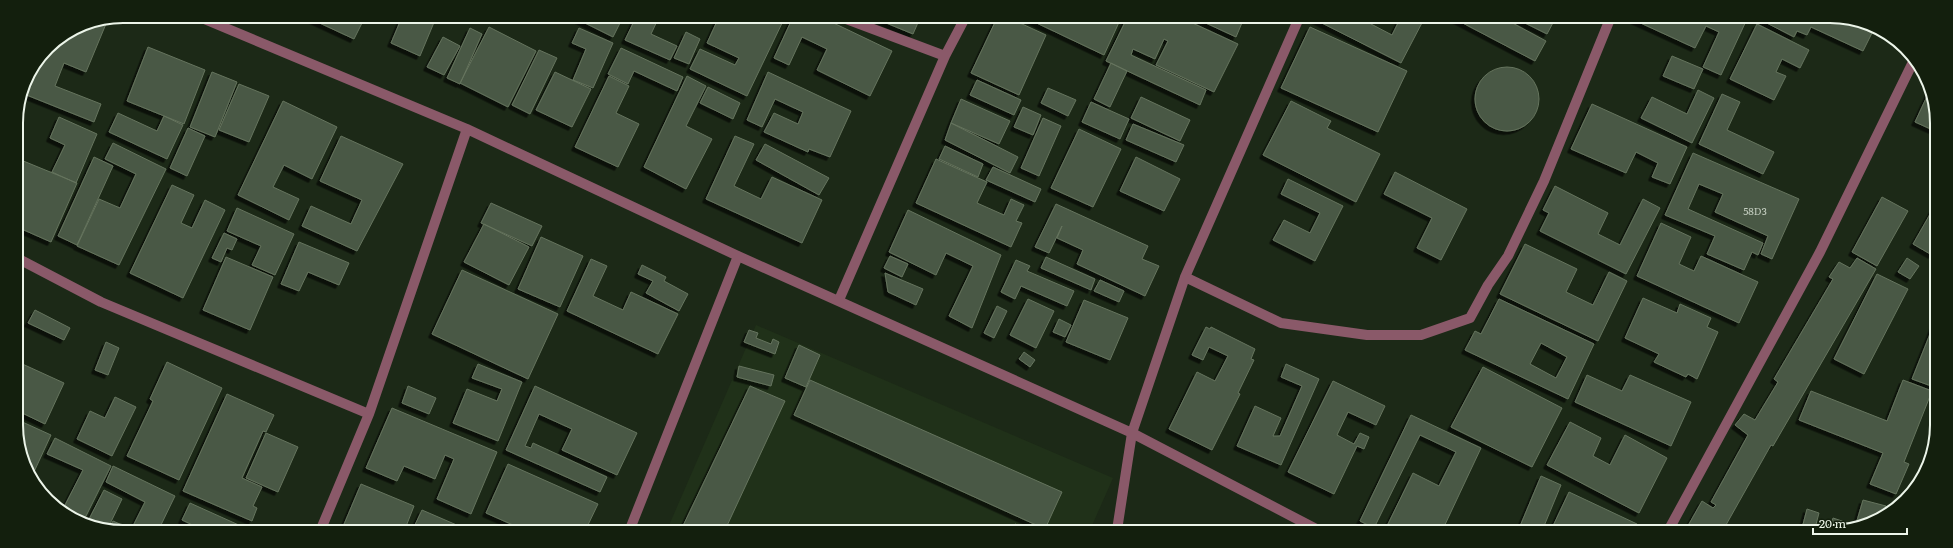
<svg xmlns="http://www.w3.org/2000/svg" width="1953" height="548" viewBox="0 0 1953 548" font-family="Literata,serif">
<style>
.built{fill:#203119}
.building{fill:#4a5844;stroke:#65745e;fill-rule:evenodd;filter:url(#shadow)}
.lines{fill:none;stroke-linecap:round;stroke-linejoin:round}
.street{stroke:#8a5969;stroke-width:10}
.labels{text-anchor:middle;stroke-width:4;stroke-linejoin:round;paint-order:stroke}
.number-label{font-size:10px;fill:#c4cec0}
.rim{fill:none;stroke:#ecf5e9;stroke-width:2}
</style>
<defs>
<filter id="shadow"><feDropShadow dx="-3.5" dy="3.5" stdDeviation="0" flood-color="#0009"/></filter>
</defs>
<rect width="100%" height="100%" fill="#1c2917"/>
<path class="built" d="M 756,325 L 1113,478 L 1090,530 L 667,530 Z"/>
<path class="building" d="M 312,16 L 365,17 L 354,39 L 311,19 Z
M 402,17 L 430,17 L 435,20 L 420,56 L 391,43 Z
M 573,17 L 623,17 L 613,37 Z
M 636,17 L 659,17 L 651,34 L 677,46 L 670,60 L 625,40 Z
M 719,17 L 785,17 L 747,96 L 690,69 L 700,49 L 735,65 L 739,58 L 707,43 Z
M 793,17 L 821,17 L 892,51 L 870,96 L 817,70 L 827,49 L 802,37 L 789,65 L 774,58 Z
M 874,18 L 920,18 L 913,34 Z
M 997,18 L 1009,18 L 1046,35 L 1019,95 L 971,73 Z
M 1026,18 L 1085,18 L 1094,22 L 1096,18 L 1121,18 L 1104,55 Z
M 1127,18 L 1186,20 L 1238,44 L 1214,92 L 1156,65 L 1168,41 L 1164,39 L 1155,59 L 1133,49 L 1131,55 L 1206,90 L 1200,105 L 1106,61 Z
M 1195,18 L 1244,18 L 1236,37 Z
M 1312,18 L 1374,19 L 1371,24 L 1392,35 L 1400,19 L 1424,19 L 1401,63 Z
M 108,19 L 86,72 L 64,63 L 55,86 L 101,104 L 94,122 L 24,94 L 36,64 L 48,47 L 83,24 Z
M 1455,19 L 1505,19 L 1546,41 L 1535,61 Z
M 1517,19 L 1555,19 L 1547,34 Z
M 1747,19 L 1721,75 L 1703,67 L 1719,32 L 1706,26 L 1695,48 L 1634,20 Z
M 1759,19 L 1857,20 L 1874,29 L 1863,51 L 1811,27 L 1807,35 L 1797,31 L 1794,37 Z
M 1757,24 L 1809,50 L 1800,68 L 1782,59 L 1776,72 L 1786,76 L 1774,100 L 1730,79 Z
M 489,27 L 536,51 L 508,107 L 460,83 Z
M 1310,27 L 1407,71 L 1378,132 L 1281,88 Z
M 470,28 L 482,34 L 460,84 L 447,78 Z
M 579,28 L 613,43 L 593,88 L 573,80 L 586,49 L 572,43 Z
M 686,32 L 700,39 L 689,64 L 674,58 Z
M 443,37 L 460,46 L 444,75 L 427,67 Z
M 148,47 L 205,70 L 184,124 L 127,101 Z
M 621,48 L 683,77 L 677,91 L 634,71 L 628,84 L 608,74 Z
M 539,50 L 557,58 L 530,114 L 512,105 Z
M 1672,56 L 1703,69 L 1694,89 L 1663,76 Z
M 1111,63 L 1127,71 L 1110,107 L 1094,99 Z
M1475 99a32 32 0 1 1 64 0a32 32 0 1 1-64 0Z
M 212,72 L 237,82 L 215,137 L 190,127 Z
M 555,72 L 591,89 L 572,127 L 536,110 Z
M 768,72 L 851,111 L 830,157 L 809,149 L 808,152 L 764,132 L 774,113 L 798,124 L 803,112 L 775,99 L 762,127 L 747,120 Z
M 609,76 L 629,86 L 616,113 L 639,124 L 618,167 L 575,147 Z
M 687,76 L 706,86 L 686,126 L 712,139 L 686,189 L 644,167 Z
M 977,80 L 1021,100 L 1014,115 L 970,95 Z
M 239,84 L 269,96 L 249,142 L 219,130 Z
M 708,87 L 740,103 L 733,119 L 700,103 Z
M 1048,88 L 1076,100 L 1068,116 L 1041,103 Z
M 1698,90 L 1714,98 L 1692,143 L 1641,118 L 1652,97 L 1687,114 Z
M 1929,92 L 1935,103 L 1935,131 L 1915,122 Z
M 1722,94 L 1740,102 L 1727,130 L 1774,152 L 1763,174 L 1699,144 Z
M 1141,97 L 1190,120 L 1180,141 L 1131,118 Z
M 961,99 L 1010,121 L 999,144 L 951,123 Z
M 283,101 L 337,127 L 312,179 L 284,165 L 273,187 L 299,199 L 289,220 L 238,195 Z
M 1291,101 L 1331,121 L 1327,128 L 1380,154 L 1356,202 L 1263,155 Z
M 1091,102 L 1129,119 L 1120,139 L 1082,122 Z
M 1592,104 L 1687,147 L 1670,184 L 1652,177 L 1658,163 L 1636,152 L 1626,173 L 1571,149 Z
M 1023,107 L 1041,115 L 1033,135 L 1014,127 Z
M 118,113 L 157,131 L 164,116 L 183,125 L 167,159 L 109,132 Z
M 59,117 L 97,134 L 76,183 L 52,172 L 65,145 L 50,138 Z
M 1043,118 L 1061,126 L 1039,176 L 1021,168 Z
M 951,123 L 1018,157 L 1010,173 L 945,140 Z
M 1133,124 L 1184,145 L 1176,162 L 1126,140 Z
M 188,128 L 205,136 L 187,176 L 170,168 Z
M 1079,129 L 1121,149 L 1093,207 L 1051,188 Z
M 341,136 L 403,164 L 357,251 L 302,226 L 311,206 L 351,224 L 362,200 L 320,181 Z
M 735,136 L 754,144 L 734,186 L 761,199 L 772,177 L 822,200 L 802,243 L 706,199 Z
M 113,143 L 166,169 L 119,265 L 77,246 L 99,199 L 120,208 L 136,174 L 105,159 Z
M 765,144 L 829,178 L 819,195 L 756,160 Z
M 945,146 L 983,164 L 978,177 L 939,159 Z
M 1693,153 L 1799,199 L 1772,259 L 1761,254 L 1768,236 L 1715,212 L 1723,194 L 1699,184 L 1688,209 L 1763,243 L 1758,255 L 1752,252 L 1744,270 L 1707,254 L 1715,236 L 1665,215 Z
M 94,157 L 113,166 L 77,245 L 58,236 Z
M 1136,157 L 1180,179 L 1164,211 L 1120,191 Z
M 16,158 L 77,183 L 51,242 L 17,227 Z
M 936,159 L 987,182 L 977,203 L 1004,215 L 1011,199 L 1024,205 L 1016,221 L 1022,223 L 1011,247 L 916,203 Z
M 993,167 L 1041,189 L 1035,202 L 986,180 Z
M 1395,172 L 1467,209 L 1441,260 L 1417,248 L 1432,218 L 1384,194 Z
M 1288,179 L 1343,206 L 1315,261 L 1273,240 L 1284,220 L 1310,233 L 1320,213 L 1281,194 Z
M 172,185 L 194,195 L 181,223 L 192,228 L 205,200 L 225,210 L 183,298 L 130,273 Z
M 1555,186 L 1608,213 L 1598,234 L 1620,245 L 1643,199 L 1660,208 L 1626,274 L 1540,231 L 1549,213 L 1543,210 Z
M 1882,197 L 1908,211 L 1877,266 L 1852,252 Z
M 491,203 L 542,226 L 532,246 L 481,223 Z
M 1056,204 L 1148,246 L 1142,259 L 1159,266 L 1145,296 L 1077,264 L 1083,250 L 1057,238 L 1062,226 L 1049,253 L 1035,247 Z
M 237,208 L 294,234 L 275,275 L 252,265 L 261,246 L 227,231 Z
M 1933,209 L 1934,210 L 1934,251 L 1932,255 L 1913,244 Z
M 908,210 L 1001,255 L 972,328 L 949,316 L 973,266 L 946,253 L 936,275 L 889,252 Z
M 1661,223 L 1691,237 L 1679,264 L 1694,271 L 1701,256 L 1758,282 L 1739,323 L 1637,276 Z
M 484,224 L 529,247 L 509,285 L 464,262 Z
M 224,233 L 237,239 L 232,250 L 227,248 L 221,262 L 212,258 Z
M 541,237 L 583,256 L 560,307 L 518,289 Z
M 299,242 L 349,263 L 339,285 L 308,272 L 299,291 L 281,284 Z
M 1525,244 L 1577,269 L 1566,292 L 1593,305 L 1609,272 L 1627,281 L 1598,341 L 1500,294 Z
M 890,256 L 908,264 L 902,277 L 884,268 Z
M 226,257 L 273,277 L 250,330 L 203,310 Z
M 1046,257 L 1095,279 L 1091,290 L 1041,268 Z
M 1857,258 L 1876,269 L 1773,446 L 1771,445 L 1722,532 L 1685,531 L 1702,501 L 1713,508 L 1716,505 L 1711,502 L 1748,435 L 1735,425 L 1744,414 L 1755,420 L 1778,382 L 1774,379 L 1833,279 L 1829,277 L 1839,262 L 1850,268 Z
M 1907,258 L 1919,266 L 1910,279 L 1898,272 Z
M 591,259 L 607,266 L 593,296 L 623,310 L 631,292 L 678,314 L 658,354 L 567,311 Z
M 1016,260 L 1030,266 L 1027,271 L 1074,291 L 1067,306 L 1021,286 L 1015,299 L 1001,292 Z
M 642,265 L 666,277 L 664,281 L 688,294 L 679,311 L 646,293 L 653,281 L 638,274 Z
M 462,270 L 558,314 L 528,379 L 432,334 Z
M 885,273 L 923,289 L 916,305 L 888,292 Z
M 1877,274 L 1908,289 L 1864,374 L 1834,359 Z
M 1100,280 L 1124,291 L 1119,302 L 1094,291 Z
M 1643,298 L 1677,313 L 1680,304 L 1711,318 L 1707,327 L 1718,332 L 1697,379 L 1688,374 L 1686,377 L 1654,362 L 1659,354 L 1625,338 Z
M 1028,299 L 1054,311 L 1036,348 L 1010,335 Z
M 1499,299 L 1594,344 L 1568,399 L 1465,350 L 1475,331 L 1481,334 ZM 1541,343 L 1567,357 L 1556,378 L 1530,364 Z
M 1084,300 L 1128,318 L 1110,360 L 1066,342 Z
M 997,306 L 1007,311 L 994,338 L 984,333 Z
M 35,310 L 70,328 L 64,340 L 28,323 Z
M 1059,319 L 1071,325 L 1065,337 L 1053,332 Z
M 1934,324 L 1934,387 L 1912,379 Z
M 1206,327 L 1210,329 L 1211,327 L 1255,349 L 1251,359 L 1254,360 L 1238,393 L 1240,394 L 1212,450 L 1169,429 L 1197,372 L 1215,381 L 1228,356 L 1209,347 L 1203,360 L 1192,355 Z
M 749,330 L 758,333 L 756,338 L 771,344 L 773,339 L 779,342 L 775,354 L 744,342 Z
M 106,342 L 119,348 L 108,375 L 95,370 Z
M 799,345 L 820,355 L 806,387 L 785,378 Z
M 1024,352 L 1035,360 L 1030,367 L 1019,359 Z
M 18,362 L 64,383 L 45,424 L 18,411 Z
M 167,362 L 222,388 L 179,480 L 127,456 L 153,401 L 150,399 Z
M 478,364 L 522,382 L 498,441 L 453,423 L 467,389 L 497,401 L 502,389 L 472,378 Z
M 1286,364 L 1319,379 L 1281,465 L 1237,446 L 1255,406 L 1281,418 L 1273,436 L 1280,436 L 1302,386 L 1281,377 Z
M 739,366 L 774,375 L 771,386 L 737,377 Z
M 1483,367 L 1562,408 L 1532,467 L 1451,427 Z
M 1587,375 L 1622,391 L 1630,375 L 1691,402 L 1671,446 L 1575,402 Z
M 810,380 L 1062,492 L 1045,529 L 794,415 Z
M 1903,380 L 1932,391 L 1904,462 L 1909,464 L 1896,494 L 1870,484 L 1883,453 L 1799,420 L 1811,391 L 1887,421 Z
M 1333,381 L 1385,406 L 1376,425 L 1348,412 L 1337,435 L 1354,444 L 1360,433 L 1369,437 L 1364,449 L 1357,446 L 1334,494 L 1288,472 Z
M 408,386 L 436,398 L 429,414 L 402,403 Z
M 535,386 L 637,433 L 617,475 L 562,450 L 572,429 L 539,414 L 525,446 L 531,448 L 533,443 L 607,477 L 600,492 L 506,450 Z
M 750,386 L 785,401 L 725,530 L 681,530 Z
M 227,394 L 274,415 L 266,432 L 263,431 L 242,478 L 262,487 L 253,506 L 257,508 L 252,521 L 183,491 Z
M 115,397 L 136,407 L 112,456 L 77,439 L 90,411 L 105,418 Z
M 392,408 L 497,452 L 471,514 L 437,499 L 454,459 L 445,455 L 435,479 L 404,466 L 397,481 L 366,468 Z
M 1411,415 L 1481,448 L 1442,531 L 1401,531 L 1388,524 L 1413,473 L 1439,486 L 1456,452 L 1420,435 L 1374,528 L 1360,521 Z
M 18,420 L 51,435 L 33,474 L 18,445 Z
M 1570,422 L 1601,438 L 1593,456 L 1610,465 L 1625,435 L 1667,458 L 1639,513 L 1547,465 Z
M 266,433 L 298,447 L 278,492 L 246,478 Z
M 55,438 L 111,466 L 85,518 L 64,507 L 83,470 L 47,454 Z
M 508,464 L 598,504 L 586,529 L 522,529 L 486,513 Z
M 113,466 L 175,496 L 159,529 L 132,528 L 145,502 L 106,482 Z
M 1541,476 L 1561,485 L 1542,531 L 1518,531 Z
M 361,484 L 414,506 L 405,529 L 342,529 Z
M 104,490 L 122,499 L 108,528 L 96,528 L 87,523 Z
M 1569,492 L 1637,524 L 1633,531 L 1565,531 L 1553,526 Z
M 1863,500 L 1886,506 L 1884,514 L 1856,524 Z
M 190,503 L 241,526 L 240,529 L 201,529 L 182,520 Z
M 1807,509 L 1819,513 L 1814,532 L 1801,532 Z
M 422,510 L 459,526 L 458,529 L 413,529 Z
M 1833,518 L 1845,522 L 1843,529 L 1828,532 Z
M 113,521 L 129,528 L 109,528 Z
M 1015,524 L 1030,530 L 1013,530 Z"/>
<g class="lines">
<path class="street" d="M 197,16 L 467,129 L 738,256 L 1132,433 L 1320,531
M 841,17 L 945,56
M 17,258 L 101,302 L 369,414
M 1185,277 L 1281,323 L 1367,335 L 1421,335 L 1470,318 L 1488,285 L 1508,256 L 1544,181 L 1610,19
M 839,300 L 945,56 L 965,18
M 321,529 L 369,414 L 467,129
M 630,529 L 738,256
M 1117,530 L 1132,433 L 1185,277 L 1299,18
M 1668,531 L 1820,252 L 1913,62"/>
</g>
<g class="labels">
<g class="number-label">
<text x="1755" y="215">58D3</text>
</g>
</g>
<path d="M0 0H1953V548H0ZM123 23H1830A100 100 0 0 1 1930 123V425A100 100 0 0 1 1830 525H123A100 100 0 0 1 23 425V123A100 100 0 0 1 123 23Z" fill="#131f0d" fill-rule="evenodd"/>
<path class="rim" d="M123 23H1830A100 100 0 0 1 1930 123V425A100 100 0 0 1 1830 525H123A100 100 0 0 1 23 425V123A100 100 0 0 1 123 23Z"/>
<path d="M1813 528v6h94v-6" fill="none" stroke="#ecf5e9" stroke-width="2"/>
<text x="1819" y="528" font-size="12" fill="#ecf5e9" stroke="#131f0d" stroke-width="3" paint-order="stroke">20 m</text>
</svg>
